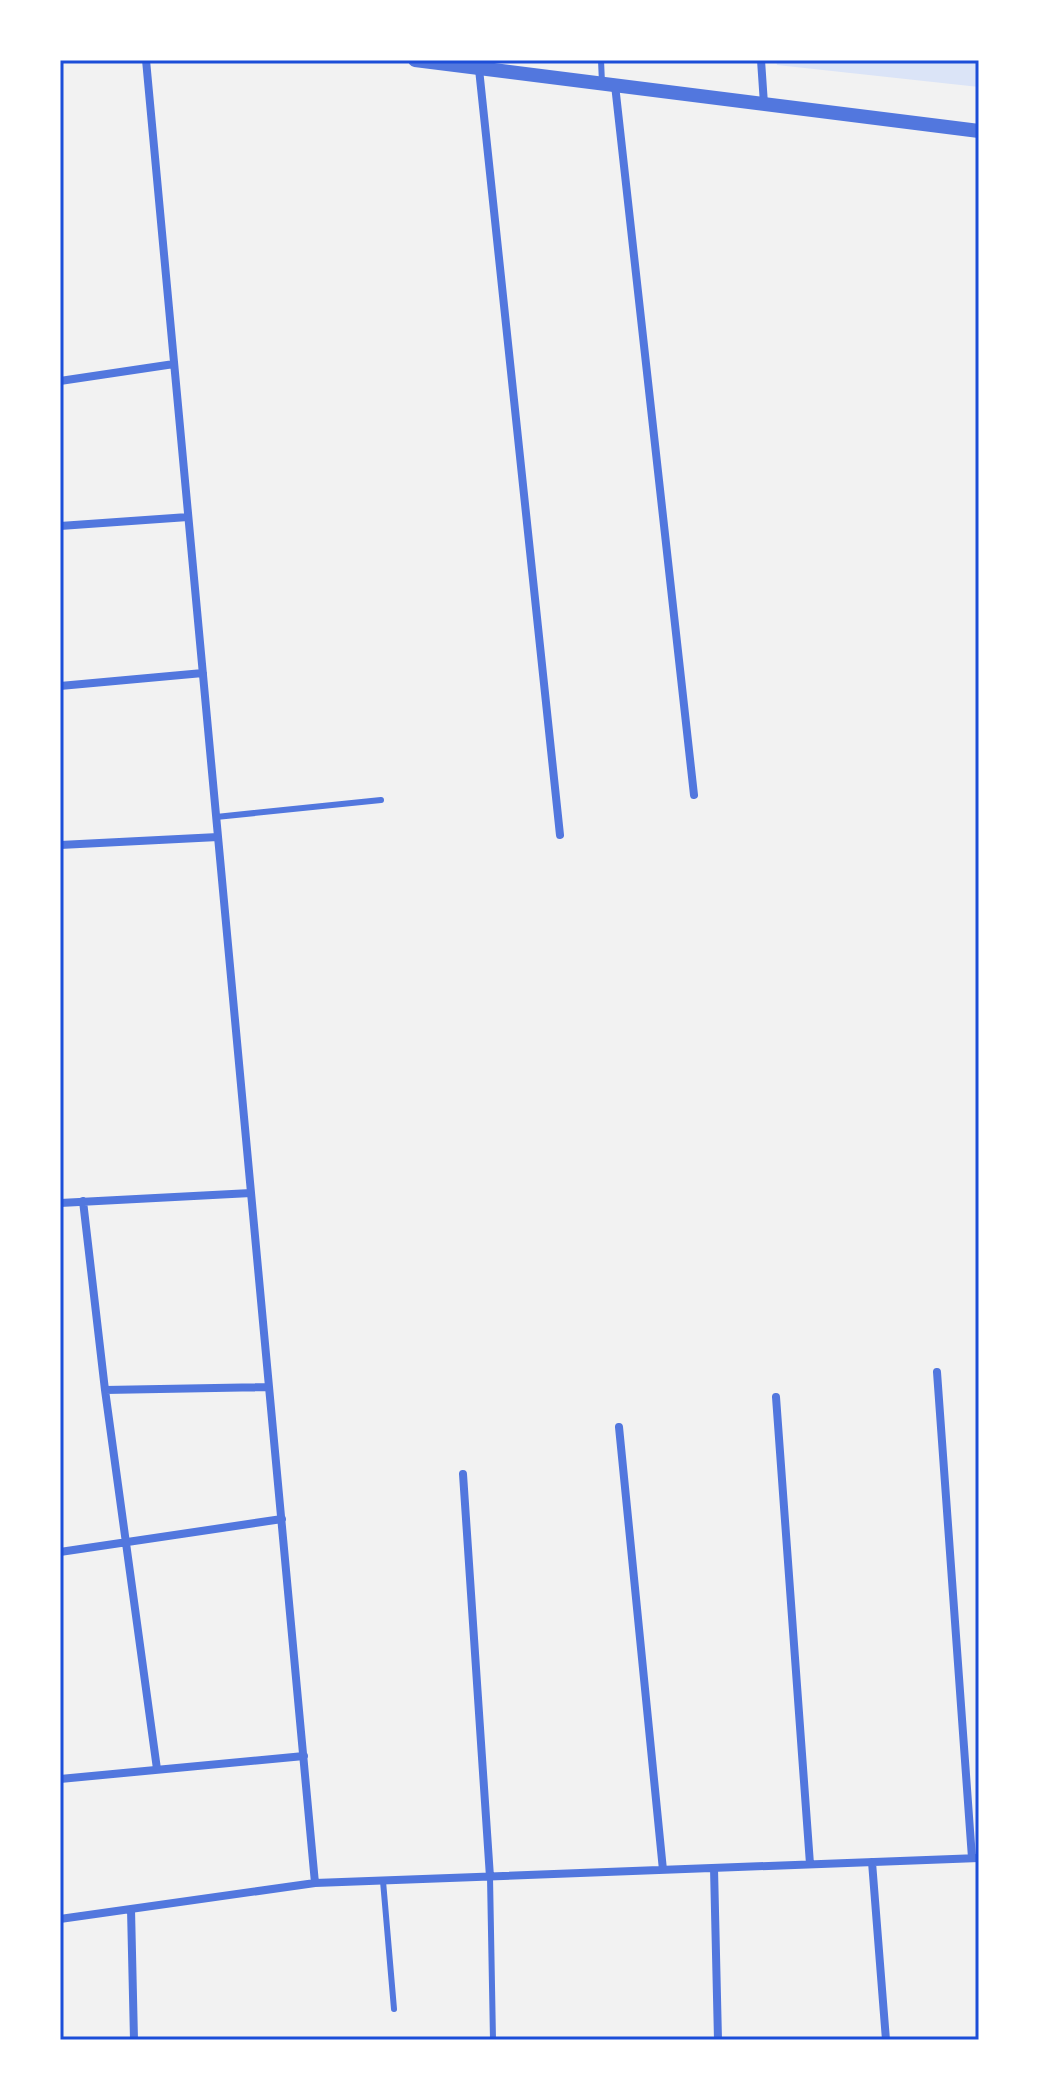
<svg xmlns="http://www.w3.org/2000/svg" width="1039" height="2100" viewBox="0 0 1039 2100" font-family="Roboto,sans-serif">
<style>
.green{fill:#dbe4f7}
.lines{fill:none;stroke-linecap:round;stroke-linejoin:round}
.service{stroke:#5277de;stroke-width:6}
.minor{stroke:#5277de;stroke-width:8}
.tertiary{stroke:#5277de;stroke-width:14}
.neatline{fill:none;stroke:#1d4ed8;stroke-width:3}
</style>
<rect width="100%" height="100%" fill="#f2f2f2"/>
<path class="green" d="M 776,60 L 979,60 L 979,87 L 777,65 Z"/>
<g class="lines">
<path class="service" d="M 601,60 L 602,83
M 216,817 L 381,800
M 490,1877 L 493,2040
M 383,1881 L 394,2009"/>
<path class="minor" d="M 761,60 L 764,104
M 479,69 L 560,835
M 615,85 L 694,795
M 60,381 L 174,364
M 60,526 L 188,517
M 60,686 L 203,673
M 60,845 L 218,837
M 83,1201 L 105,1390 L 157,1769
M 60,1203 L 251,1193
M 937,1372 L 972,1858
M 105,1390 L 269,1387
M 776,1397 L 810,1864
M 619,1427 L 663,1870
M 463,1474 L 490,1877
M 60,1552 L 282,1519
M 60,1779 L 304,1756
M 872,1862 L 886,2040
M 714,1868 L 718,2040
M 315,1883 L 979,1858
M 131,1909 L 134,2040
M 60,1919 L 315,1883 L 146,60"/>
<path class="tertiary" d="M 415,60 L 979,131"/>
</g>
<rect width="1039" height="2100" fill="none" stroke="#ffffff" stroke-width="124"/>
<rect x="62" y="62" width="915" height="1976" class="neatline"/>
</svg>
